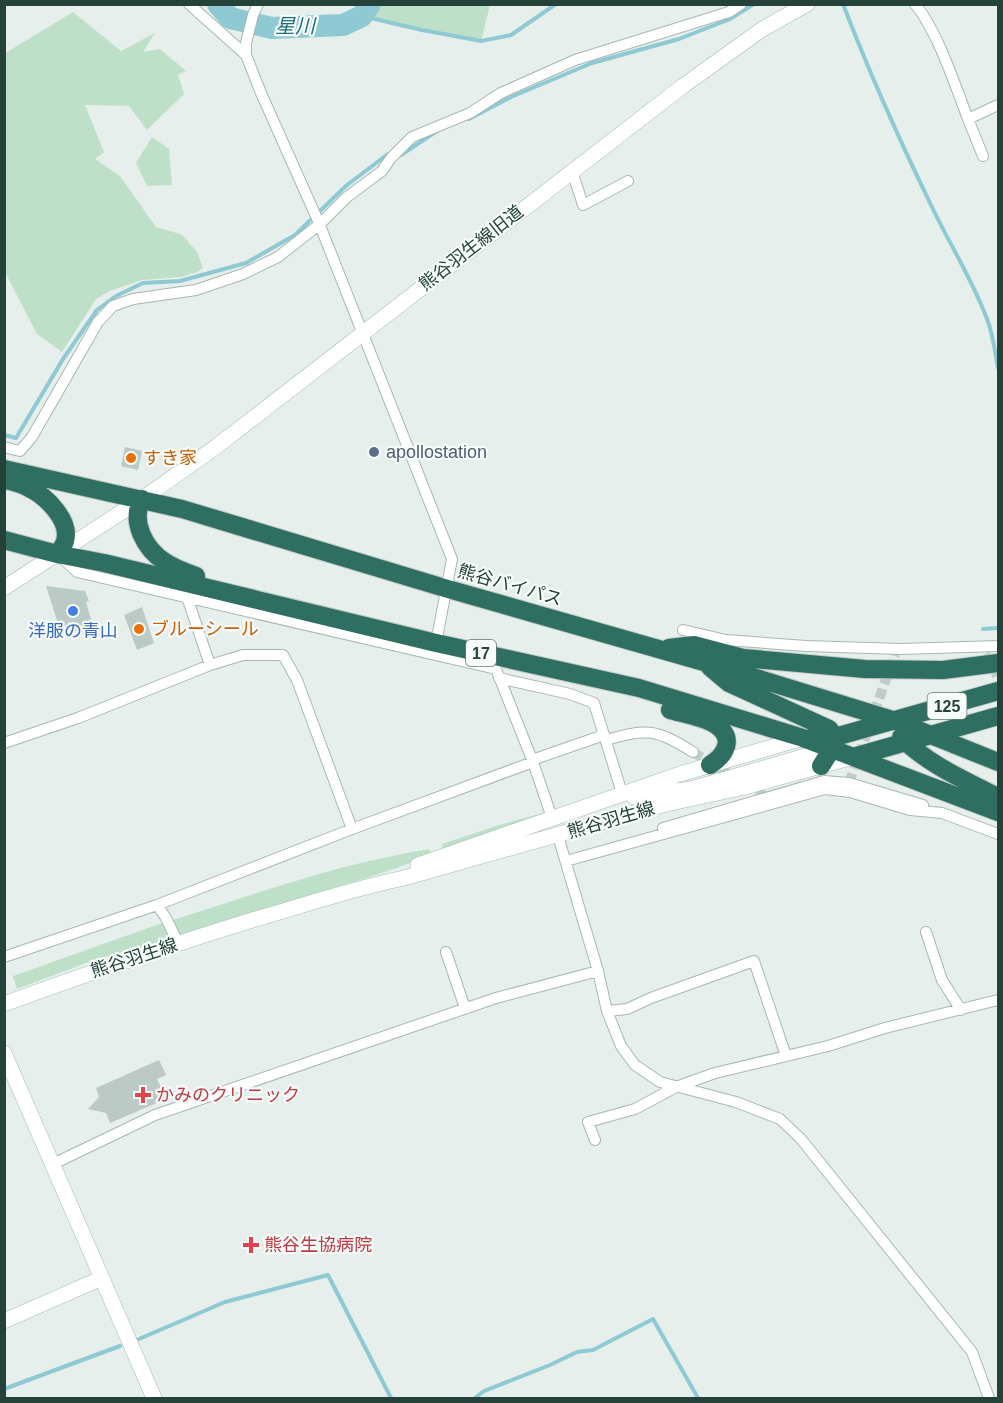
<svg xmlns="http://www.w3.org/2000/svg" width="1003" height="1403" viewBox="0 0 1003 1403" font-family="Arial,'Noto Sans JP',sans-serif">
<style>
.green{fill:#bfe0c8}
.lines{fill:none;stroke-linecap:round;stroke-linejoin:round}
.stream{stroke:#8ec9d4;stroke-width:4}
.river{stroke:#8ec9d4;stroke-width:22}
.building{fill:#bbcac4}
.street-tunnel{stroke:#bfccc8;stroke-width:10;stroke-dasharray:10 5;stroke-linecap:butt}
.street-casing{stroke:#a8b8b2;stroke-width:12}
.secondary-casing{stroke:#a4bbb3;stroke-width:16}
.highway-casing{stroke:#c2cac8;stroke-width:20}
.street{stroke:#fff;stroke-width:10}
.secondary{stroke:#fff;stroke-width:15}
.highway{stroke:#2f6f62;stroke-width:18}
.service-dot{fill:#5c6f8a;stroke:#f7fbf9;stroke-width:2}
.food-dot{fill:#e8710a;stroke:#f7fbf9;stroke-width:2}
.shop-dot{fill:#3f7fe0;stroke:#f7fbf9;stroke-width:2}
.health-dot{fill:#e0444e;stroke:#f7fbf9;stroke-width:2}
.labels{text-anchor:middle;stroke-width:4.5;stroke-linejoin:round;paint-order:stroke}
.shield{fill:#f7fbf9;stroke:#637a73;stroke-width:1.5}
.shield-label{font-size:16px;font-weight:bold;fill:#24423a}
.street-label{font-size:18px;fill:#24423a;stroke:#f7fbf9}
.service-label{font-size:18px;fill:#4e5e75;stroke:#f7fbf9;text-anchor:start}
.food-label{font-size:18px;fill:#c56008;stroke:#f7fbf9;text-anchor:start}
.shop-label{font-size:18px;fill:#366cbe;stroke:#f7fbf9}
.health-label{font-size:18px;fill:#be3a42;stroke:#f7fbf9;text-anchor:start}
.water-label{font-size:20px;font-style:italic;fill:#1c6f80;stroke:#f7fbf9}
</style>
<rect width="100%" height="100%" fill="#e6efeb"/>
<path class="green" d="M 370,5 L 370,4 L 490,5 L 481,41 L 362,16 Z
M 73,12 L 121,51 L 155,33 L 143,52 L 160,49 L 186,71 L 178,75 L 184,94 L 147,130 L 129,106 L 85,105 L 104,152 L 95,159 L 120,176 L 156,227 L 180,234 L 185,238 L 197,252 L 203,268 L 197,272 L 181,277 L 142,280 L 110,291 L 96,299 L 62,352 L 37,334 L 5,272 L 4,54 Z
M 152,137 L 169,149 L 172,185 L 147,186 L 136,163 Z
M 546,812 L 546,815 L 443,852 L 442,844 L 499,825 Z
M 429,849 L 432,856 L 366,878 L 180,935 L 173,920 C 257,893 342,863 429,849 Z
M 165,922 L 171,937 L 169,939 L 94,960 L 17,989 L 13,976 Z"/>
<g class="lines">
<path class="stream" d="M 843,4 C 869,72 899,139 931,205 C 949,243 972,279 987,319 C 993,334 995,352 998,368
M 362,16 L 422,30 L 481,41 L 511,35 L 556,4
M 469,119 L 511,97 L 592,63 L 679,39 L 730,19 L 754,4
M 401,155 L 437,131
M 4,435 L 16,438 L 63,359 L 97,310 L 116,296 L 143,283 L 180,281 L 246,263 L 295,235 L 347,185 L 388,154 L 390,157
M 983,629 L 998,628
M 139,1339 L 225,1302 L 328,1275 L 391,1398
M 4,1389 L 120,1346
M 475,1398 L 484,1391 L 550,1365 L 577,1352 L 593,1350 L 653,1319 L 698,1398"/>
<path class="river" d="M 218,4 L 230,18 L 272,28 L 343,25 L 362,16 L 370,4"/>
</g>
<path class="building" d="M 125,447 L 142,451 L 138,470 L 121,466 Z
M 46,586 L 85,591 L 89,601 L 86,602 L 93,626 L 87,628 L 88,631 L 80,633 L 79,630 L 62,636 Z
M 142,607 L 154,643 L 137,650 L 124,615 Z
M 159,1060 L 166,1075 L 157,1079 L 166,1099 L 110,1123 L 106,1113 L 88,1109 L 99,1097 L 96,1088 Z"/>
<g class="lines">
<path class="street-tunnel" d="M 985,654 L 998,677
M 693,752 L 766,797
M 849,783 L 895,654"/>
<defs>
<path id="street" d="M 189,4 L 246,55
M 258,4 L 253,15 L 246,43 L 246,55 L 261,93 L 319,223 L 452,559 L 436,643
M 915,4 C 938,32 955,85 968,119 L 998,105
M 968,119 L 983,156
M 572,171 L 583,205 L 628,181
M 4,447 L 20,451 L 32,437 L 98,322 L 113,306 L 133,299 L 196,290 L 243,274 L 278,257 L 320,224 L 347,197 L 382,171 L 391,158 L 412,137 L 470,113 L 501,93 L 575,60 L 729,12 L 741,4
M 60,556 L 77,572 L 496,669 L 533,762 L 552,818
M 187,597 L 210,665
M 683,630 L 726,640 L 806,646 L 902,649 L 998,646
M 499,678 L 570,694 L 594,703 L 622,793
M 606,740 C 648,728 656,729 693,752
M 4,743 L 78,718 L 210,665 L 243,655 L 283,655 L 297,680 L 352,829
M 532,760 L 604,735
M 663,828 L 824,781 L 849,783 L 923,805
M 558,836 L 598,971 L 607,1011 L 621,1046 L 635,1065 L 660,1082 L 736,1102 L 780,1119 L 801,1139 L 972,1352 L 989,1398
M 566,861 L 825,789 L 850,792 L 910,810 L 942,813 L 998,834
M 157,905 L 166,918 L 178,943
M 926,932 L 942,980 L 961,1010
M 446,952 L 465,1008
M 4,957 L 157,905 L 352,829 L 533,762
M 607,1011 L 627,1009 L 651,998 L 754,961 L 786,1056
M 595,1140 L 588,1122 L 635,1109 L 676,1087 L 715,1073 L 828,1046 L 885,1028 L 998,1000
M 53,1164 L 155,1115 L 496,998 L 598,971"/>
<path id="secondary" d="M 4,588 L 142,499 L 217,446 L 683,86 L 761,30 L 807,4
M 634,797 L 691,789 L 837,747
M 418,865 L 680,774 L 803,738
M 4,1004 C 89,973 174,944 259,918 C 308,904 355,888 404,878 L 666,804 L 745,787 L 853,757
M 4,1053 L 154,1398
M 4,1321 L 102,1278"/>
<path id="highway" d="M 4,469 L 182,509 L 448,589 L 704,662 L 896,721 L 998,762
M 6,480 C 14,482 22,484 29,488 C 46,496 71,521 65,541 C 64,546 60,550 57,554
M 142,499 C 130,522 145,549 165,562 C 174,568 185,572 196,576
M 4,540 L 57,554 L 104,563 L 436,643 L 639,688 L 803,738 L 998,812
M 669,648 L 694,645 L 743,658 L 865,669 L 943,670 L 998,663
M 710,667 L 729,683 L 829,729 L 835,737
M 670,710 C 684,714 704,717 716,725 C 735,738 726,755 710,765
M 901,737 C 927,764 966,781 998,797
M 811,738 L 835,737 L 998,691
M 853,757 L 998,716
M 821,766 L 832,749 L 836,739"/>
</defs>
<use href="#street" class="street-casing"/>
<use href="#secondary" class="secondary-casing"/>
<use href="#highway" class="highway-casing"/>
<use href="#street" class="street"/>
<use href="#secondary" class="secondary"/>
<use href="#highway" class="highway"/>
</g>
<circle class="service-dot" cx="374" cy="452" r="6"/>
<g class="food-dot">
<circle cx="131" cy="458" r="6"/>
<circle cx="139" cy="629" r="6"/>
</g>
<circle class="shop-dot" cx="73" cy="611" r="6"/>
<g class="health-dot">
<path d="M140 1086h6v6h6v6h-6v6h-6v-6h-6v-6h6z"/>
<path d="M248 1236h6v6h6v6h-6v6h-6v-6h-6v-6h6z"/>
</g>
<g class="labels">
<g class="shield">
<rect x="466" y="640" width="30" height="26" rx="4.5"/>
<rect x="927.5" y="693" width="39" height="26" rx="4.5"/>
</g>
<g class="shield-label">
<text x="481" y="659">17</text>
<text x="947" y="712">125</text>
</g>
<g class="street-label">
<text transform="translate(471 248) rotate(-38)" y="6">熊谷羽生線旧道</text>
<text transform="translate(510 585) rotate(16)" y="6">熊谷バイパス</text>
<text transform="translate(611 820) rotate(-16)" y="6">熊谷羽生線</text>
<text transform="translate(134 958) rotate(-18)" y="6">熊谷羽生線</text>
</g>
<g class="service-label">
<text x="386" y="458">apollostation</text>
</g>
<g class="food-label">
<text x="143" y="464">すき家</text>
<text x="151" y="635">ブルーシール</text>
</g>
<g class="shop-label">
<text x="73" y="637">洋服の青山</text>
</g>
<g class="health-label">
<text x="156" y="1101">かみのクリニック</text>
<text x="264" y="1251">熊谷生協病院</text>
</g>
<g class="water-label">
<text x="295" y="33">星川</text>
</g>
</g>
<rect width="1003" height="1403" fill="none" stroke="#24423a" stroke-width="12"/>
</svg>
